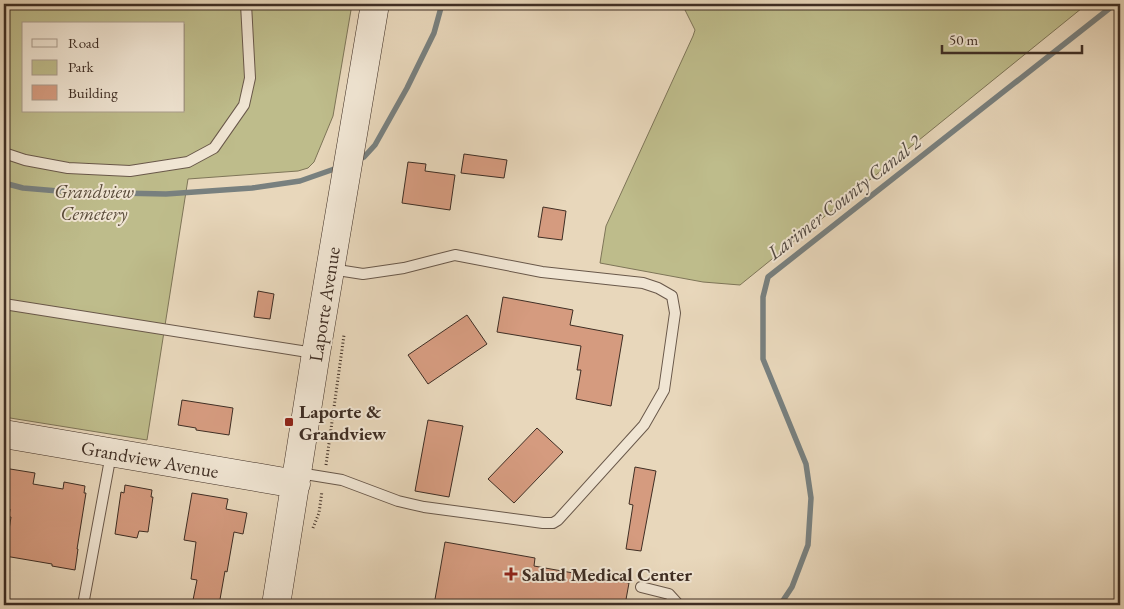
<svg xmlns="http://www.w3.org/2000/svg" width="1124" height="609" viewBox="0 0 1124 609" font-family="'EB Garamond',serif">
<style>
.green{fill:#bebc8b;stroke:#7e7558;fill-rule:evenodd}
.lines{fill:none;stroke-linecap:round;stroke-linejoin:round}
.stream{stroke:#78807f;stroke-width:5.5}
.building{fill:#d59b7f;stroke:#3f2e24}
.lane-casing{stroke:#69584a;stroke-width:12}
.secondary-casing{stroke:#3f2e24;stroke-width:29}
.path{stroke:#3f2e24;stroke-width:3;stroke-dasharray:1 2.5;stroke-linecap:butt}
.lane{stroke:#f0e5d3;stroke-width:10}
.secondary{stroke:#f0e5d3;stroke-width:28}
.poi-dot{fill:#8f2418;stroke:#f0e5d3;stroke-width:2}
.labels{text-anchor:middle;stroke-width:4;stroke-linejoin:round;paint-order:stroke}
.park-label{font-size:19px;font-style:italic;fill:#584a39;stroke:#f0e5d3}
.street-label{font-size:19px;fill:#3f2e24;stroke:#f0e5d3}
.poi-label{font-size:19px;font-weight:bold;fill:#3f2e24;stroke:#f0e5d3;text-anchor:start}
.water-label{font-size:20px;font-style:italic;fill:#524942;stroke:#f0e5d3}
</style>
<rect width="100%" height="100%" fill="#e8d7bb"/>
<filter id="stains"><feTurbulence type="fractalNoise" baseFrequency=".004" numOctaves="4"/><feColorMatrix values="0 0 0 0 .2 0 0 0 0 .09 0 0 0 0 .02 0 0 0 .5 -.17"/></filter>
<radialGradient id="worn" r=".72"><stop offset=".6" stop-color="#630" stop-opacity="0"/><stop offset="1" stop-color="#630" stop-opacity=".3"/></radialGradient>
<path class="green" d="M 4,4 L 352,4 L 333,116 L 314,162 L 308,168 L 298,171 L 188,179 L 147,440 L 4,417 ZM 24,24 L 184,24 L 184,111 L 24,111 Z
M 682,4 L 1087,4 L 740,285 L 703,282 L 600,263 L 606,226 L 693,36 L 695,30 Z"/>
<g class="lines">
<path class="stream" d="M 357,160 L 364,157 L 375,145 L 407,88 L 434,33 L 442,4
M 4,183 L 23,188 L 70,192 L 166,194 L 252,188 L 300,181 L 340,167
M 780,605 L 792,587 L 808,545 L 811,498 L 806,464 L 763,359 L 763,297 L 768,277 L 1115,4"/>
</g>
<path class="building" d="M 464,154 L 507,160 L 504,178 L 461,173 Z
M 408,162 L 426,164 L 425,171 L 455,175 L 450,210 L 402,203 Z
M 543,207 L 566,211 L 562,240 L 538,237 Z
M 258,291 L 274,294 L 270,319 L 254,317 Z
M 503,297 L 573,310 L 570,325 L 623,335 L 611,406 L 576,399 L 581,370 L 577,370 L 581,346 L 497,332 Z
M 467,315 L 487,344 L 428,384 L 408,355 Z
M 182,400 L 233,408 L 229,435 L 196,430 L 196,428 L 178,425 Z
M 428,420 L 463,426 L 449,497 L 415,491 Z
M 537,428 L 563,452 L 514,503 L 488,479 Z
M 635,467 L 656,471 L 641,551 L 626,549 L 633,505 L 629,504 Z
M 4,468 L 35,473 L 33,484 L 63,489 L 64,482 L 85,486 L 84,493 L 86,493 L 77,549 L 78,549 L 75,570 L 52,566 L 52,564 L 5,556 L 11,517 L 9,517 L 10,509 L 4,508 Z
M 125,485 L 152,490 L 151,497 L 153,497 L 148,532 L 139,531 L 137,538 L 115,534 L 121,492 L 124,493 Z
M 192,493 L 228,499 L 226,509 L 247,513 L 243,534 L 234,532 L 227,572 L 225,571 L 219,605 L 192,605 L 197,580 L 191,579 L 196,542 L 184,540 Z
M 445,542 L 535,558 L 534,566 L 629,583 L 625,605 L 434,605 Z"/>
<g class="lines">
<defs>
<path id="lane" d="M 4,153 L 25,160 L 68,168 L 130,171 L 188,162 L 214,148 L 244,105 L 250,78 L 246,4
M 4,304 L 314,353
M 299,473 L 342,480 L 398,501 L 424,507 L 543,523 L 553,523 L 558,520 L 644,425 L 664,390 L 675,313 L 672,296 L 658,288 L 643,283 L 542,272 L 455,255 L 404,268 L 363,274 L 331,269
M 641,587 L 669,594 L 679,605
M 83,605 L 111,454"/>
<path id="secondary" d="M 4,434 L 296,484
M 276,605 L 316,353 L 375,4"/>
</defs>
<use href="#lane" class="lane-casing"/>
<use href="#secondary" class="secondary-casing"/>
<path class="path" d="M 326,465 L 344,335
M 313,528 L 319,513 L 322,491"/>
<use href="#lane" class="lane"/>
<use href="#secondary" class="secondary"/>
</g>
<g class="poi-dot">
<rect x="284" y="417" width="10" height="10" rx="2.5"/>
<path d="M508.5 566.5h5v5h5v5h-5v5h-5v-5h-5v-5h5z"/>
</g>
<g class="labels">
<g class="park-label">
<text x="94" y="198">Grandview<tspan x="94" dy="22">Cemetery</tspan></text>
</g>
<g class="street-label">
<text transform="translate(324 304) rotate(-81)" y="7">Laporte Avenue</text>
<text transform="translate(150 459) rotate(10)" y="7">Grandview Avenue</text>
</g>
<g class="poi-label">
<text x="299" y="418">Laporte &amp;<tspan x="299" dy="22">Grandview</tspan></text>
<text x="522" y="581">Salud Medical Center</text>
</g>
<g class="water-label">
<text transform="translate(844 197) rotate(-38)" y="7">Larimer County Canal 2</text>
</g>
</g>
<rect width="1124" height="609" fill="none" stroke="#e8d7bb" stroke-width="20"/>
<rect x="5" y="5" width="1114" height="599" fill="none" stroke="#3f2e24" stroke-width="2.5"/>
<rect x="10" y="10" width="1104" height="589" fill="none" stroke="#3f2e24"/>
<rect x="22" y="22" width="162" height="90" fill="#f0e5d3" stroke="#a99c8d"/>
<rect x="32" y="39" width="25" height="8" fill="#f0e5d3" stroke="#a99c8d"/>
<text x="68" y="48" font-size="15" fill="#3f2e24">Road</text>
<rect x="32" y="60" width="25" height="15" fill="#bebc8b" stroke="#a99c8d"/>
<text x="68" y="72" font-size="15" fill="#3f2e24">Park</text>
<rect x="32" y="85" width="25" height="15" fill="#d59b7f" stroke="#a99c8d"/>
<text x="68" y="98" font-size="15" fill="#3f2e24">Building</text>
<path d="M942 45v8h140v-8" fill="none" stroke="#3f2e24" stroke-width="2.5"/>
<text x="949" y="45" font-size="15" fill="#3f2e24" stroke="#f0e5d3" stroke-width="4" paint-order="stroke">50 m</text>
<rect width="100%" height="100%" filter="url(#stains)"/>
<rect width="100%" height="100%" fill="url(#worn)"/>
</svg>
